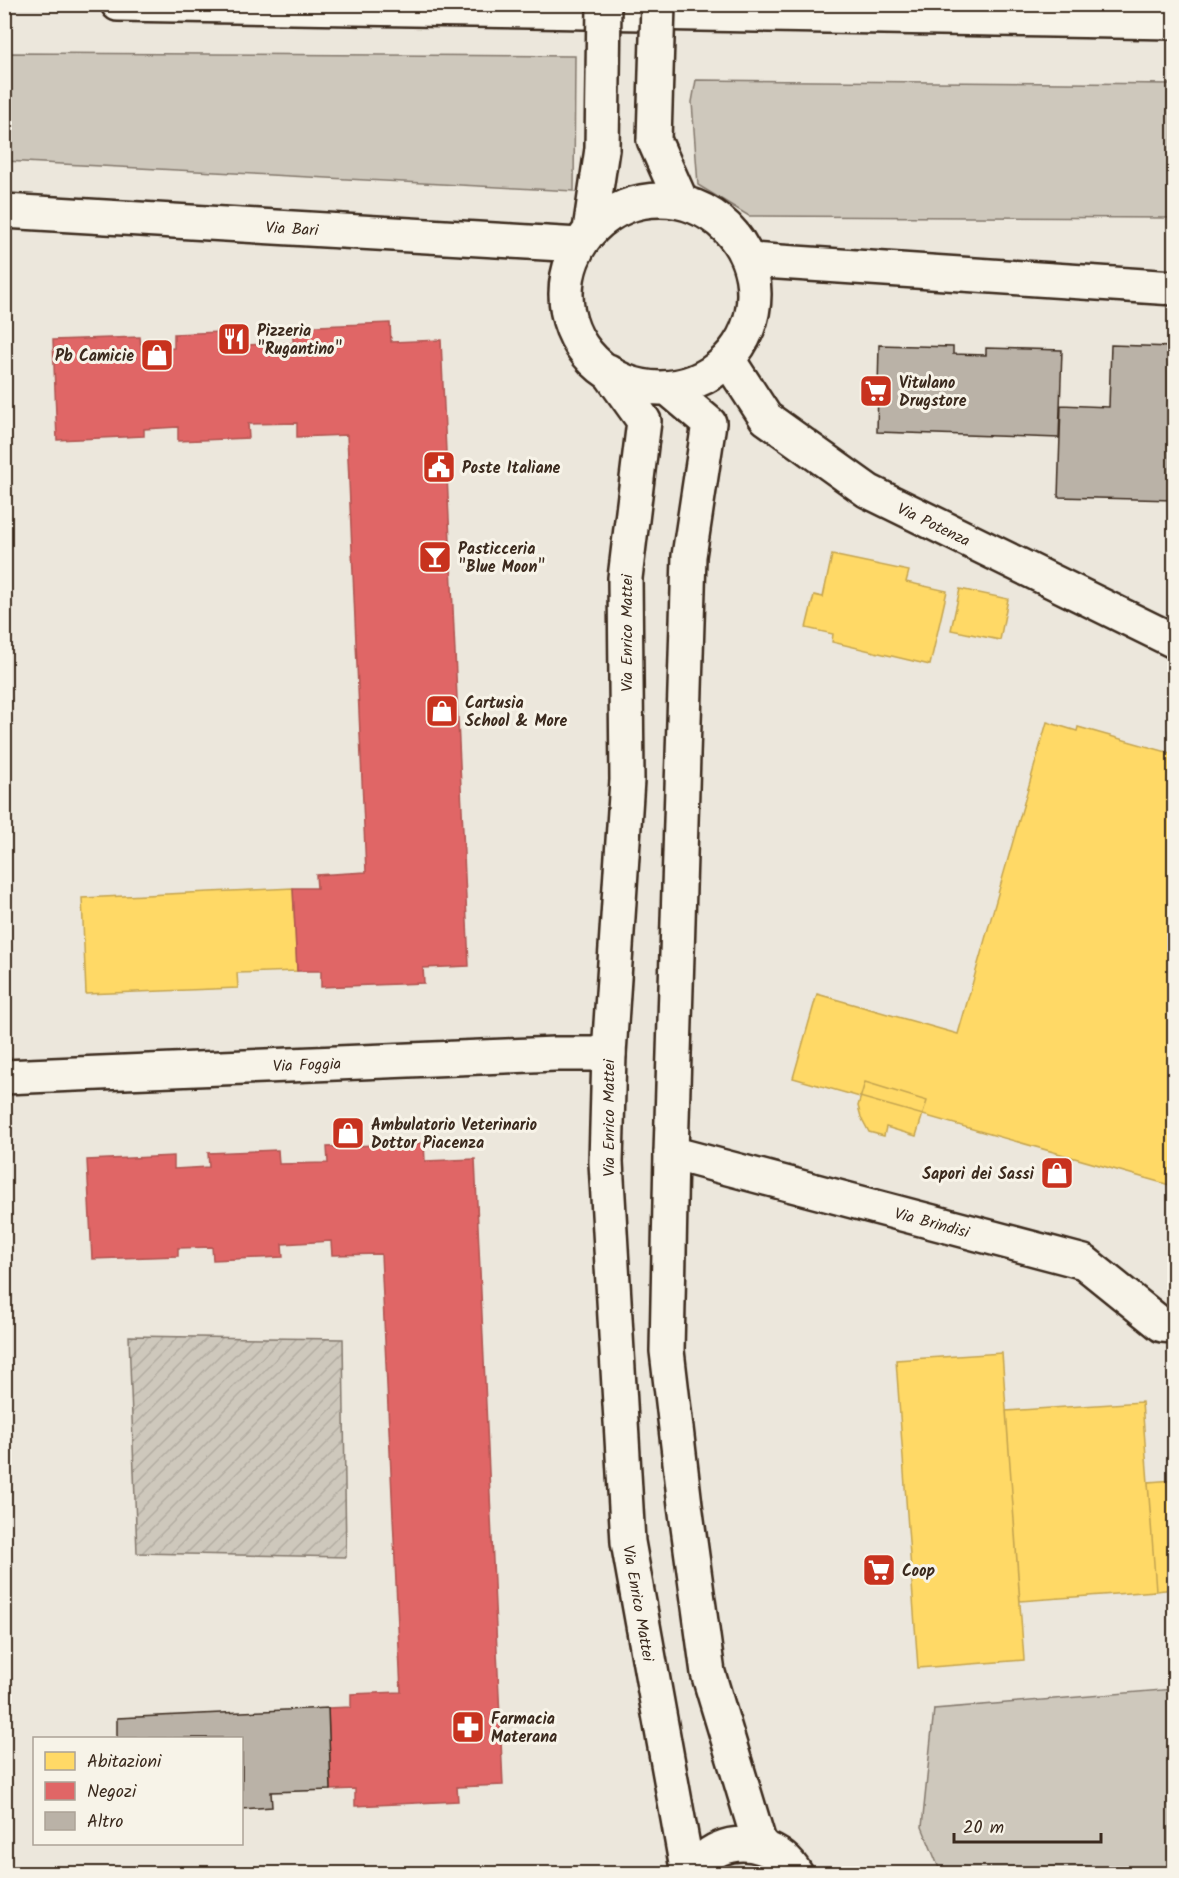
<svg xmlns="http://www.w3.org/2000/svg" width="1179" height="1878" viewBox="0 0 1179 1878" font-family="Kalam,sans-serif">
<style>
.grass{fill:#cec8bc;stroke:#84796d;stroke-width:1.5}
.garden{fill:url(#garden-furrows);stroke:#84796d;stroke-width:1.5}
.homes{fill:#ffd966;stroke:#c4a450;stroke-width:1.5}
.shops{fill:#e06666;stroke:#ae5450;stroke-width:1.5}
.building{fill:#bab2a7;stroke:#3b2a1e;stroke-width:1.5}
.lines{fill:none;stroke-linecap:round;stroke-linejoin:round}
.minor-casing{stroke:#3b2a1e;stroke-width:38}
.tertiary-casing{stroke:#3b2a1e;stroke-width:38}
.trunk-casing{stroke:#3b2a1e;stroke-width:38}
.minor{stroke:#f7f3e8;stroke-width:33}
.tertiary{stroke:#f7f3e8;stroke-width:33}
.trunk{stroke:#f7f3e8;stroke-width:33}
.tertiary-bridge-casing{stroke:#3b2a1e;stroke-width:38;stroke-linecap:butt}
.tertiary-bridge{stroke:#f7f3e8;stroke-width:33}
.labels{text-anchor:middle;stroke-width:6;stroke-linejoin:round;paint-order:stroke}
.street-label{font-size:16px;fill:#3b2a1e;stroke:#f7f3e8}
.poi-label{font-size:16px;font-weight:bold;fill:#3b2a1e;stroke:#f7f3e8;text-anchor:start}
</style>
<defs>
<pattern id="garden-furrows" width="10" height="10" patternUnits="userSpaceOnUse" patternTransform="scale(1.5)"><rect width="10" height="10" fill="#cec8bc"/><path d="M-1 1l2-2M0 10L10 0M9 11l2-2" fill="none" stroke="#b2aca1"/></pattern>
</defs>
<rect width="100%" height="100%" fill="#ece7dc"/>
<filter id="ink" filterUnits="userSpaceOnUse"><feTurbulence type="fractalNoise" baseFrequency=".0167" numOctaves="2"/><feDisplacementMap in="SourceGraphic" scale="12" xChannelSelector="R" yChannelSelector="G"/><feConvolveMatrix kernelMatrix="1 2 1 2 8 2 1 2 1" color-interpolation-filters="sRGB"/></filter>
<g filter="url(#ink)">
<path class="grass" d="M 5,53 L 575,56 L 574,191 L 5,161 Z
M 696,80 L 1174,84 L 1174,218 L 749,216 L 698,185 L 692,102 Z
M 1174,1689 L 1174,1873 L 941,1873 L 922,1827 L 934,1709 Z"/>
<path class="garden" d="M 129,1336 L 343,1339 L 346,1557 L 137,1553 Z"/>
<path class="homes" d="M 832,555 L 909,571 L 906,582 L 947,591 L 930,665 L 832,642 L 833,634 L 806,628 L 814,595 L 823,597 Z
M 960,589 L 1008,599 L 1000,640 L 951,630 Z
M 1047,722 L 1077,731 L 1078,727 L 1174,754 L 1173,1186 L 793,1078 L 817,994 L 958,1034 Z
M 293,888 L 297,971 L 237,973 L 238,988 L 86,994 L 82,898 Z
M 865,1082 L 927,1101 L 916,1136 L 886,1127 L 884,1136 L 869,1132 L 861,1117 L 858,1106 Z
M 1002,1353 L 1024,1660 L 918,1668 L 896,1360 Z
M 1142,1402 L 1156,1591 L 1020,1601 L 1006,1411 Z
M 1174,1480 L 1174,1589 L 1156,1591 L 1148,1482 Z"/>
<path class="shops" d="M 390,323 L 391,342 L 441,340 L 469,966 L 423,968 L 424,983 L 321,987 L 321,971 L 297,971 L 293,888 L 317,888 L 316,875 L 366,872 L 347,435 L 297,437 L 297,423 L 248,424 L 249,438 L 178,441 L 178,427 L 144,429 L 144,436 L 57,440 L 53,340 L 140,337 L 141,350 L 174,348 L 174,334 L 244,331 L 245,345 L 293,343 L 293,327 Z
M 424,1143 L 425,1161 L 475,1159 L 503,1785 L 457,1787 L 458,1801 L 355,1806 L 355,1789 L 331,1790 L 328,1708 L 351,1707 L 351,1694 L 401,1692 L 381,1254 L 332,1255 L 331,1241 L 282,1244 L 283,1257 L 213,1260 L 212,1247 L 178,1248 L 178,1256 L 92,1259 L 87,1160 L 174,1156 L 174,1169 L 209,1167 L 208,1153 L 278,1150 L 279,1164 L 328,1163 L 327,1147 Z"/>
<path class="building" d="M 879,345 L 953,347 L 953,354 L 986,355 L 986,348 L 1062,350 L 1059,438 L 877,432 Z
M 1111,345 L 1174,347 L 1174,500 L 1058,497 L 1061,405 L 1109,407 Z
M 328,1708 L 331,1790 L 271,1792 L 272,1807 L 242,1809 L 242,1738 L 117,1738 L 117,1718 Z"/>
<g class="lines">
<defs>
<path id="minor" d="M 4,211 L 579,245
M 749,260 L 1174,288
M 729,361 L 766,418 L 868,491 L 1174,641
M 4,1077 L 555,1054 L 609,1054
M 671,1153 L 1084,1262 L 1162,1325 L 1174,1326"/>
<path id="tertiary" d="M 654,140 L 681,201
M566 294a94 94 0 1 1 188 0a94 94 0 1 1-188 0Z
M 590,230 L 602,149
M 608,371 L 644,421 L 625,578 L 627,780 L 609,1054 L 606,1162 L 628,1542 L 688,1874
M 670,390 L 709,423 L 689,556 L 671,1153 L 667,1351 L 685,1505 L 708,1673 L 760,1845
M 692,1874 C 699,1864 707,1854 719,1849 C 746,1837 781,1848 796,1874"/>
<path id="trunk" d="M 118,4 L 1174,22"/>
</defs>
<use href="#minor" class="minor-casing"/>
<use href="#tertiary" class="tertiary-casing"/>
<use href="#trunk" class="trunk-casing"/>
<use href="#minor" class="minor"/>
<use href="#tertiary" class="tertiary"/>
<use href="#trunk" class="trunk"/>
<defs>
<path id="tertiary-bridge" d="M 654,140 L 658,4
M 602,149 L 604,4"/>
</defs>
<use href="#tertiary-bridge" class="tertiary-bridge-casing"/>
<use href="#tertiary-bridge" class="tertiary-bridge"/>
</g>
</g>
<defs>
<symbol id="restaurant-square" viewBox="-11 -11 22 22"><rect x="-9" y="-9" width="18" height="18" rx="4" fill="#c8321e" stroke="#f7f3e8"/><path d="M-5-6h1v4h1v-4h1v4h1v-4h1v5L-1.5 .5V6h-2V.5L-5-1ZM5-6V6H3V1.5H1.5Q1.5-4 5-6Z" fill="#fff"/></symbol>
<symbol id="shop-square" viewBox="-11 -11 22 22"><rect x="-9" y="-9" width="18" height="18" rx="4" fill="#c8321e" stroke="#f7f3e8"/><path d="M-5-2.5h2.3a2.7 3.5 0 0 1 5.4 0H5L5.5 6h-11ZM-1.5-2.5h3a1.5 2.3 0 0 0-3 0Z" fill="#fff"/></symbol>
<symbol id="supermarket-square" viewBox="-11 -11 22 22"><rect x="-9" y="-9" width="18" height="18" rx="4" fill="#c8321e" stroke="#f7f3e8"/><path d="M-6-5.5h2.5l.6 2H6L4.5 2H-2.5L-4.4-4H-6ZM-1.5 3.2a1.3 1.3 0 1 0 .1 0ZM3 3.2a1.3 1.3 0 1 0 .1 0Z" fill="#fff"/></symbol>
<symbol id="civic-square" viewBox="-11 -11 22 22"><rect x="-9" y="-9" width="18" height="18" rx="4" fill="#c8321e" stroke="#f7f3e8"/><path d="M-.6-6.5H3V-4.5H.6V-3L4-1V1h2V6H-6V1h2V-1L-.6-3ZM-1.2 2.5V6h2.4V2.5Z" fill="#fff"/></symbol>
<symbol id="bar-square" viewBox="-11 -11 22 22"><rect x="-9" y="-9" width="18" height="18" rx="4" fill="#c8321e" stroke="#f7f3e8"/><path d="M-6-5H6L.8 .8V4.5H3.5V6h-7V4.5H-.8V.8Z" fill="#fff"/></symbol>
<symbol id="pharmacy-square" viewBox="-11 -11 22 22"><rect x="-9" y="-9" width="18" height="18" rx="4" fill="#c8321e" stroke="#f7f3e8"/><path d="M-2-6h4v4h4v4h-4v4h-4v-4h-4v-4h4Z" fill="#fff"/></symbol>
</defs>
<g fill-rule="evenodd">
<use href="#restaurant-square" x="215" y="320" width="38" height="38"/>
<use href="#shop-square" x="138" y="336" width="38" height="38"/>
<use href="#supermarket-square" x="857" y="372" width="38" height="38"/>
<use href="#civic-square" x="420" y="448" width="38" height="38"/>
<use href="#bar-square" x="416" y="538" width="38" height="38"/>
<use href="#shop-square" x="423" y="692" width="38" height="38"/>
<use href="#shop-square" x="329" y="1114" width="38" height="38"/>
<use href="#shop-square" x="1038" y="1154" width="38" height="38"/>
<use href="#supermarket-square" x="860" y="1551" width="38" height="38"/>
<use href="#pharmacy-square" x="449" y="1708" width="38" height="38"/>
</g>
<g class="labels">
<g class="street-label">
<text transform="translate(292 228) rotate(3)" y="6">Via Bari</text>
<text transform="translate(934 524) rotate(26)" y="6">Via Potenza</text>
<text transform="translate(626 633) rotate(-90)" y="6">Via Enrico Mattei</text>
<text transform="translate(307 1064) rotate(-2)" y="6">Via Foggia</text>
<text transform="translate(608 1118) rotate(-90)" y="6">Via Enrico Mattei</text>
<text transform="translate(932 1222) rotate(15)" y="6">Via Brindisi</text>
<text transform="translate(639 1603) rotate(80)" y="6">Via Enrico Mattei</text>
</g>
<g class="poi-label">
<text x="257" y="336">Pizzeria<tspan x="257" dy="18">"Rugantino"</tspan></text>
<text x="134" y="361" text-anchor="end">Pb Camicie</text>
<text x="899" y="388">Vitulano<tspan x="899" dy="18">Drugstore</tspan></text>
<text x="462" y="473">Poste Italiane</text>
<text x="458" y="554">Pasticceria<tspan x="458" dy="18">"Blue Moon"</tspan></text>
<text x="465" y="708">Cartusia<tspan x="465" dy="18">School &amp; More</tspan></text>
<text x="371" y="1130">Ambulatorio Veterinario<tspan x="371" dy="18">Dottor Piacenza</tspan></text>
<text x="1034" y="1179" text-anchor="end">Sapori dei Sassi</text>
<text x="902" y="1576">Coop</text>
<text x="491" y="1724">Farmacia<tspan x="491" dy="18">Materana</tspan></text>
</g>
</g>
<rect width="1179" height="1878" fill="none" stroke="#f7f3e8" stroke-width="24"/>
<rect x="12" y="12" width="1155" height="1854" fill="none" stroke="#3b2a1e" stroke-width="2" filter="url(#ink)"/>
<rect x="33" y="1737" width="210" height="108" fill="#f7f3e8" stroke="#aca397" stroke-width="1.5"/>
<rect x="45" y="1752" width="30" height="18" fill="#ffd966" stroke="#aca397" stroke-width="1.5"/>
<text x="87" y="1767" font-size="18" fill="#3b2a1e">Abitazioni</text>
<rect x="45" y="1782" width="30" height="18" fill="#e06666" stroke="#aca397" stroke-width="1.5"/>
<text x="87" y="1797" font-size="18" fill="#3b2a1e">Negozi</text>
<rect x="45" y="1812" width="30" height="18" fill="#bab2a7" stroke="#aca397" stroke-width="1.5"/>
<text x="87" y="1827" font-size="18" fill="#3b2a1e">Altro</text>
<path d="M954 1833v9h147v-9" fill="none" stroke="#3b2a1e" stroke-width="3"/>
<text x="963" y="1833" font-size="18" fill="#3b2a1e" stroke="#f7f3e8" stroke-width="4.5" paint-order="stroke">20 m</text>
</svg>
